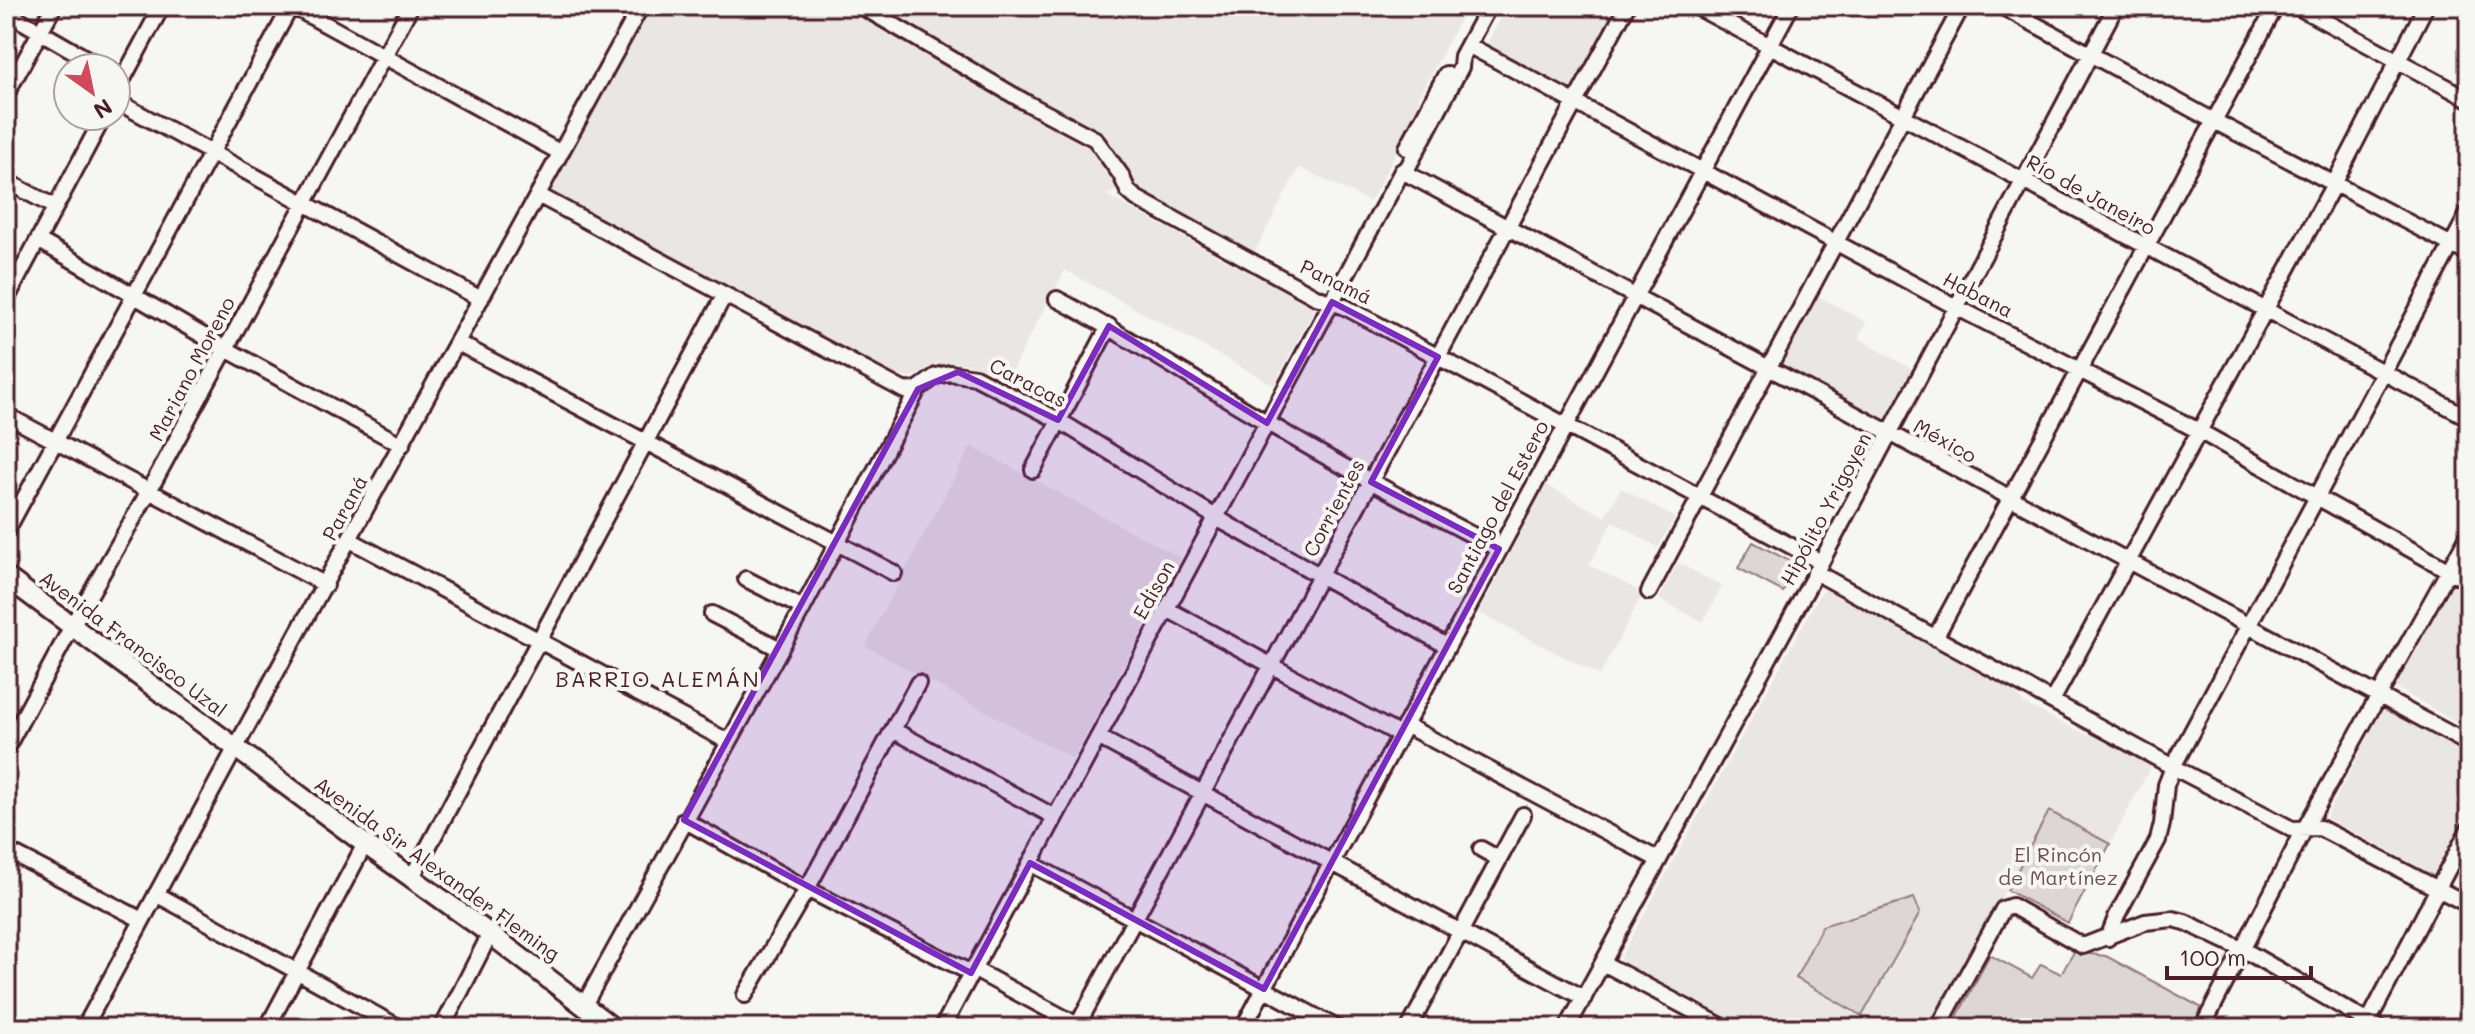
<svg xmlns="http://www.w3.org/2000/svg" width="2475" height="1034" viewBox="0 0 2475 1034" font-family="Mali,sans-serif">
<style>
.built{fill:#e9e6e3}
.green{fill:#ddd6d5;stroke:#947a80;stroke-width:2}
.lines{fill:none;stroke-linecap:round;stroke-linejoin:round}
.minor-casing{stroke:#4a1f2b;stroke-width:20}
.major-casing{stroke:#4a1f2b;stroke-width:24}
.minor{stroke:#f6f6f2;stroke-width:14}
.major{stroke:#f6f6f2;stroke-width:18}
.marked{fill:#7b2cbf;fill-opacity:0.2;stroke:#7b2cbf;stroke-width:6;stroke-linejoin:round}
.labels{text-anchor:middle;stroke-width:8;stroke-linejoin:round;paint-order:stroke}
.street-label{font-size:20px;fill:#4a1f2b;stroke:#f6f6f2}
.park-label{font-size:20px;fill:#6f4d56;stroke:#f6f6f2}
.neighbourhood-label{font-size:22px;letter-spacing:2px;fill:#4a1f2b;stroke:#f6f6f2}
</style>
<rect width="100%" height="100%" fill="#f6f6f2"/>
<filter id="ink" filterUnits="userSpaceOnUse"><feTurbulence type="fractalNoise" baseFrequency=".0125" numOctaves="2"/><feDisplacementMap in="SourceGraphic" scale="16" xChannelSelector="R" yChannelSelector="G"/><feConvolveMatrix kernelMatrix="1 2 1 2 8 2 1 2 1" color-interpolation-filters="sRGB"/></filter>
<g filter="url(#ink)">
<path class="built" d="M 651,6 L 1467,6 L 1418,99 L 1423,102 L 1370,202 L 1299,167 L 1254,253 L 1126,186 L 1106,195 L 1310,306 L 1313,311 L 1274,385 L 1065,270 L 1006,381 L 984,369 L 966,363 L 943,365 L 911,377 L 891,376 L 553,195 L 552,190 Z
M 1507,6 L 1618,6 L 1573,91 L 1567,93 L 1490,52 L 1487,44 Z
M 1812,293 L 1866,322 L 1858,338 L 1915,371 L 1884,424 L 1776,365 Z
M 971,446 L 1181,558 L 1073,759 L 865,646 Z
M 1546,485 L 1605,517 L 1621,488 L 1675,518 L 1658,547 L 1613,521 L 1589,565 L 1643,593 L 1600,675 L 1479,613 Z
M 1678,563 L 1722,586 L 1703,622 L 1659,599 Z
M 2454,578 L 2469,586 L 2469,730 L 2392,685 L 2448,579 Z
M 1827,590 L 2013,689 L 2024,704 L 2089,736 L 2092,731 L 2152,764 L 2110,844 L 2049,812 L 1928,1028 L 1745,1028 L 1622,962 L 1621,957 L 1821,592 Z
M 2386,710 L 2469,754 L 2469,811 L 2438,871 L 2432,874 L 2328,819 L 2327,815 L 2382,711 Z"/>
<path class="green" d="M 1753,542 L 1797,565 L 1783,592 L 1738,568 Z
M 2049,811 L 2110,844 L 2068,923 L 2007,890 Z
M 1914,898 L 1920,913 L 1862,1016 L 1796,978 L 1822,926 Z
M 2074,952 L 2106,956 L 2202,1008 L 2191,1028 L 1951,1028 L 1990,955 L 2032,978 L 2041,964 L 2061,974 Z"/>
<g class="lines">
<defs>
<path id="minor" d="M 292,6 L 561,153
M 861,6 L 1027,103 L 1095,139 L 1121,175 L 1128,191 L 1136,198 L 1316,297 L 1345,307 L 1821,562
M 1695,6 L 2469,418
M 2001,6 L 2214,121 L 2469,254
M 2296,6 L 2469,99
M 6,12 L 103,68
M 1468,45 L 1956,307 L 2199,431 L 2469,582
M 116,92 L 162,6
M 6,95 L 54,6
M 116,101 L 481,299
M 1407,148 L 1446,74
M 1402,171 L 2469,744
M 6,181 L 55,207
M 538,195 L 905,391 L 918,389 L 936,376 L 950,373 L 975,377 L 1058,420 L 1227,524 L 1447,646
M 38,240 L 226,349 L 402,445
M 1057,299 C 1129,337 1197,382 1268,423 C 1343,468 1421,508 1499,549
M 6,300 L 104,116
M 458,343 L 894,573
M 6,415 L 326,585
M 1033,470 L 1109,326
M 6,532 L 291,6
M 350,540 L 729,742
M 1815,572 L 2173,767 L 2292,829 L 2320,828 L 2469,905
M 746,579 L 803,608
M 1649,592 L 1962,6
M 1167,609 L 1400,735
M 712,614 L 780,649
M 1935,638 L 2276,6
M 2052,701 L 2334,184 L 2426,6
M 1405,725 L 1659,860
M 893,730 L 1055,817
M 1098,737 L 1584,998
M 6,749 L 72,626 L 149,491 L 411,6
M 684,820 L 807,889 L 971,973
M 1481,849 L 1499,859
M 6,850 L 142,920
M 1030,863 L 1337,1028
M 412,877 L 724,296
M 156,894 L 400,1028
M 2108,938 L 2117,915 L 2158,840 L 2162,824 L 2166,785 L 2173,767 L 2469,212
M 1603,963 L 1725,1028
M 973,969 L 1083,1028
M 745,995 L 807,889 L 918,683
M 584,1005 L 803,608 L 918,389
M 84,1028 C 267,686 455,346 641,6
M 267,1028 L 365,844
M 442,1028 L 490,934
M 942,1028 L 1402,171 L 1408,167 L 1461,67 L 1462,56 L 1489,6
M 1076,1028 L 1627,6
M 1243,1028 L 1791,6
M 1409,1028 L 1523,815
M 1567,1028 L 1808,587 L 2116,6
M 1938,1028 L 2003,909 L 2012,906 L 2083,946 L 2145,922 L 2173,919 L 2185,922 L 2244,950 L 2379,1028
M 2202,1028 L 2305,828 L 2469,534
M 2365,1028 L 2469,829"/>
<path id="major" d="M 6,577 L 365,844 L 490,934 L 613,1028"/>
</defs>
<use href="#minor" class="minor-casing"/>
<use href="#major" class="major-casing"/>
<use href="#minor" class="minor"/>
<use href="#major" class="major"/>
</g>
</g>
<path class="marked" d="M 1332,302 L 1438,357 L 1371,482 L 1499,549 L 1264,989 L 1030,863 L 971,973 L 684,820 L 918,389 L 958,372 L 1058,420 L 1109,326 L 1267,423 Z"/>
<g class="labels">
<g class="street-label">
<text transform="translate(2091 195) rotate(29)" y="7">Río de Janeiro</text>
<text transform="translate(1336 282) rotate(26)" y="7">Panamá</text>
<text transform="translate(1978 295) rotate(27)" y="7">Habana</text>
<text transform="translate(192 369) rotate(-62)" y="7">Mariano Moreno</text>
<text transform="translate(1028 383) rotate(27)" y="7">Caracas</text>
<text transform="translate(1945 441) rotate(29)" y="7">México</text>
<text transform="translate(1498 507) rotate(-62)" y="7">Santiago del Estero</text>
<text transform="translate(345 508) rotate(-61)" y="7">Paraná</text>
<text transform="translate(1334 508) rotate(-62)" y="7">Corrientes</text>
<text transform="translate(1826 509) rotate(-62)" y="7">Hipólito Yrigoyen</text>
<text transform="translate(1154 590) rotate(-61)" y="7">Edison</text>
<text transform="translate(133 644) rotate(37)" y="7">Avenida Francisco Uzal</text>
<text transform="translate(437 869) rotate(36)" y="7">Avenida Sir Alexander Fleming</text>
</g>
<g class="park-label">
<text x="2058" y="862">El Rincón<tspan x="2058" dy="23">de Martínez</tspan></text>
</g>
<g class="neighbourhood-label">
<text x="658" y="687">BARRIO ALEMÁN</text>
</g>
</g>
<rect width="2475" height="1034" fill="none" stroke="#f6f6f2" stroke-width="32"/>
<rect x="16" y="16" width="2443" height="1002" fill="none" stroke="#4a1f2b" stroke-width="3" filter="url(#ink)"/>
<g transform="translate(92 92) rotate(147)"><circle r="38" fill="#f6f6f2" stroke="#b1a0a2" stroke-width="2"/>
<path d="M0-6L14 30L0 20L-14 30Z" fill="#d1495b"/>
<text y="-12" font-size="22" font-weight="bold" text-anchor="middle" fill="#4a1f2b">N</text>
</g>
<path d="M2167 966v12h144v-12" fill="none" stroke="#4a1f2b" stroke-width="4"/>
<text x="2179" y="966" font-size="24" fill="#4a1f2b" stroke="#f6f6f2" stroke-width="6" paint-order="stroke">100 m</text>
</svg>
